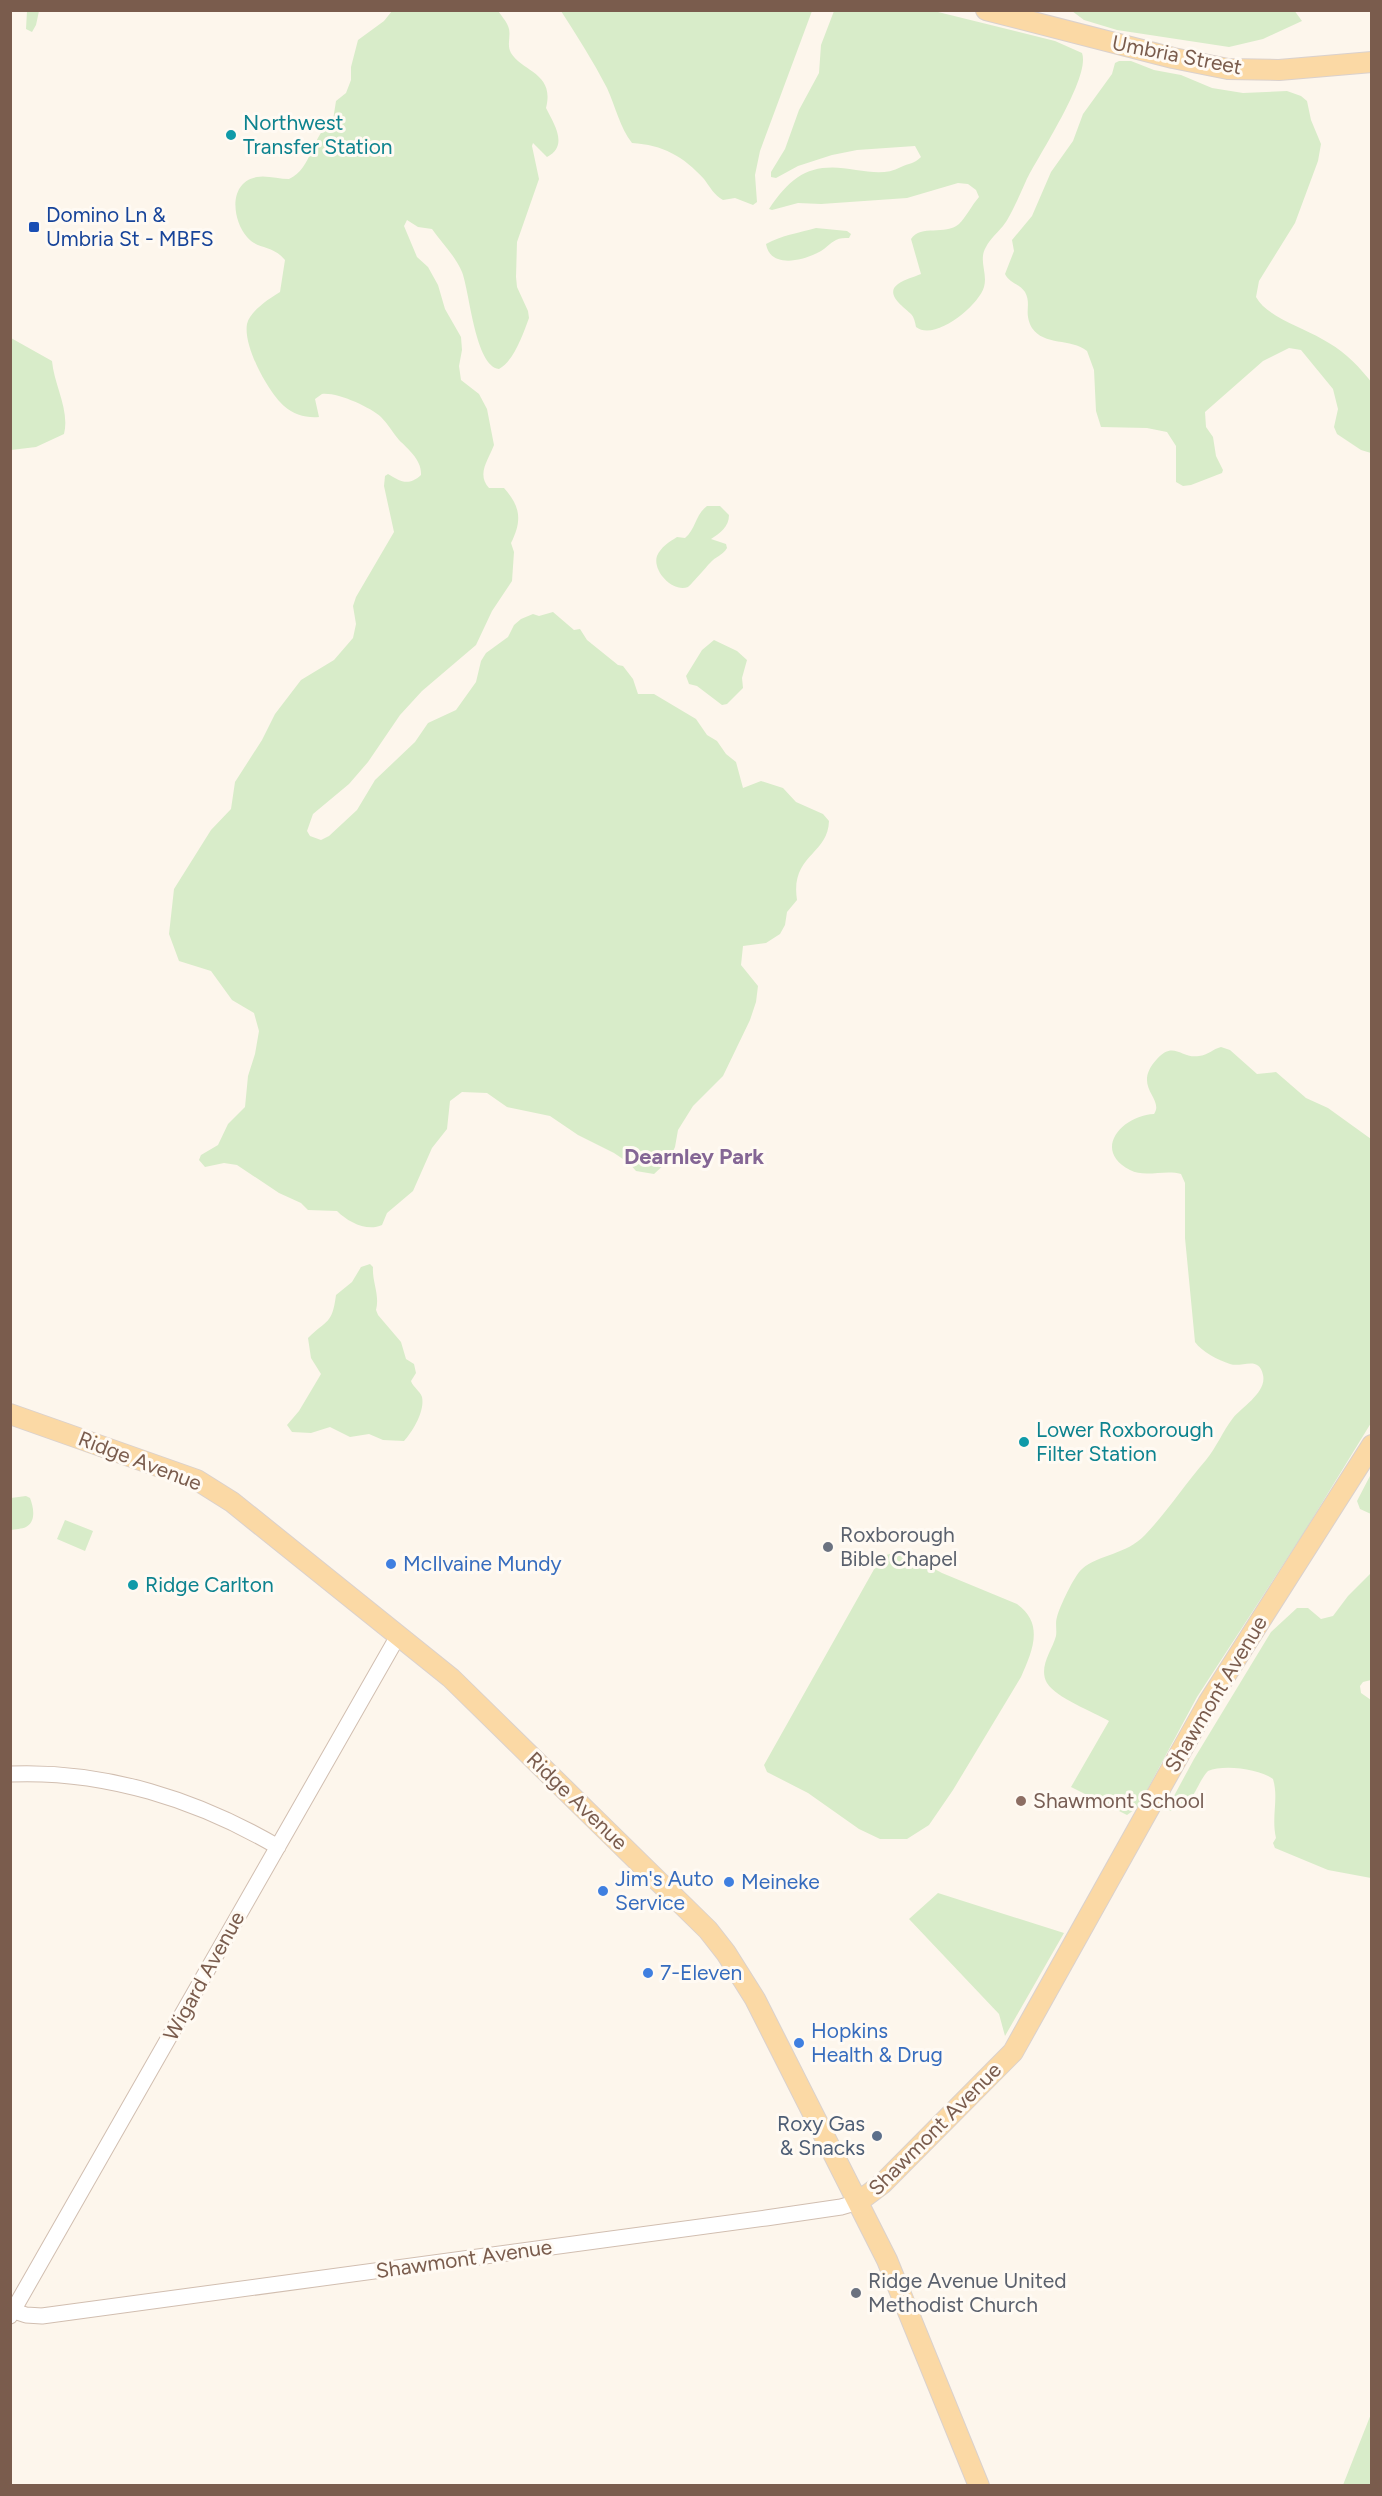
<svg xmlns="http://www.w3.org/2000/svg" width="1382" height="2496" viewBox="0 0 1382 2496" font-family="Figtree,sans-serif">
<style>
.green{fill:#d8ecc9}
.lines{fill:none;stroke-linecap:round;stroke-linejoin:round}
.minor-casing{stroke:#d1beb0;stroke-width:17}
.major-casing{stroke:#dad1cd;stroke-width:22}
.minor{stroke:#fff;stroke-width:15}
.major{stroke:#fbd9a5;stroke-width:20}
.culture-dot{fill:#0f9aa8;stroke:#fffaf3;stroke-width:2}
.transit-dot{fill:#1a4fb4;stroke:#fffaf3;stroke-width:2}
.worship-dot{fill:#6b7280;stroke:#fffaf3;stroke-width:2}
.shop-dot{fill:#3f7fe0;stroke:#fffaf3;stroke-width:2}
.education-dot{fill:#8d6e63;stroke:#fffaf3;stroke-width:2}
.service-dot{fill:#5c6f8a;stroke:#fffaf3;stroke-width:2}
.labels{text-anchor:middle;stroke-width:6;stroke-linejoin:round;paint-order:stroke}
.street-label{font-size:21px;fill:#7a5c4d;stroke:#fffaf3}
.culture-label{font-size:21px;fill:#0d838f;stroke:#fffaf3;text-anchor:start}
.transit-label{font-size:21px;fill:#164399;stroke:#fffaf3;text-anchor:start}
.worship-label{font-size:21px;fill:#5b616d;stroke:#fffaf3;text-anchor:start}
.shop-label{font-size:21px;fill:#366cbe;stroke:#fffaf3;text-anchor:start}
.education-label{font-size:21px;fill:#785e54;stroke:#fffaf3;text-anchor:start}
.service-label{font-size:21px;fill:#4e5e75;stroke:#fffaf3;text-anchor:end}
.neighbourhood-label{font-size:22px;font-weight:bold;fill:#846695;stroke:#fffaf3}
</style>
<rect width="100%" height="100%" fill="#fdf6ec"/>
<path class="green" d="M 1294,10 L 1302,21 L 1263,39 L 1229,47 L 1117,30 L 1084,20 L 1072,11 Z
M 27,11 L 39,11 L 36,25 L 32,32 L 26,29 Z
M 392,11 L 498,11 C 501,15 506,21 508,26 C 512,35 506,44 511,53 C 523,72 555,73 546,108 C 554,124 569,146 547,157 L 533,143 L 532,146 L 539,179 L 517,242 L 516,277 L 517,287 L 528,311 L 529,318 C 523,334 514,361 499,369 C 475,366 470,293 462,272 C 456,257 442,243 432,229 L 418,227 L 407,220 L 404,226 L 417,257 L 428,267 L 438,285 L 445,309 L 461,337 L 462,350 L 459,366 L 461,380 L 479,394 L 487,409 L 494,445 C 489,459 476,474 489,488 L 504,488 C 521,507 522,521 511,543 L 514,552 L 512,581 L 492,611 L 476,645 L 422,691 L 400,715 L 368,762 L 349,784 L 313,814 L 307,831 L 310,836 L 321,840 L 329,836 L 357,810 L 375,780 L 415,742 L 428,723 L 456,710 L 476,682 L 481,661 L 486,653 L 508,637 L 514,625 L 521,619 L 533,614 L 539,616 L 553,612 L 574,630 L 580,629 L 587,640 L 618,665 L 623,666 L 633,679 L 638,694 L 654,694 L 696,719 L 707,735 L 717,741 L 726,754 L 736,762 L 743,788 L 761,781 L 783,788 L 796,802 L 823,814 L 829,821 C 828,855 790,855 797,900 L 787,912 L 785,925 L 780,934 L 766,943 L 743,946 L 741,965 L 758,986 L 756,1002 L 750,1020 L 723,1076 L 693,1106 L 678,1130 L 675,1147 L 669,1160 L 654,1174 L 636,1171 L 629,1163 L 614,1153 L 578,1135 L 550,1116 L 507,1107 L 487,1093 L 462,1092 L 450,1101 L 447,1129 L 432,1148 L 413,1191 L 387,1213 L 382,1225 C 367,1232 348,1222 337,1211 L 308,1210 L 301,1203 L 279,1193 L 237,1165 L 224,1163 L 205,1167 L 199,1160 L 201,1155 L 218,1145 L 228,1124 L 245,1107 L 248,1076 L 255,1054 L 259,1031 L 254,1013 L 232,1000 L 211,971 L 179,961 L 169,934 L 174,889 L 211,830 L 231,809 L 235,782 L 262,740 L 275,714 L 301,680 L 334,660 L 353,638 L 356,624 L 353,606 L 356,597 L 394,532 L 384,486 L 385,476 L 388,474 C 400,481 408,487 421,475 C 422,460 408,449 399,440 C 393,433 388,424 381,417 C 370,407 337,392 322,394 L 315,399 L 319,417 C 306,418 294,415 284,406 C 268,392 243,346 247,324 C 250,311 270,298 280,292 L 285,260 C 272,244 258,250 247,237 C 232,220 228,182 257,177 C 266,175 279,179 289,179 C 313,168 310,137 333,120 L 336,101 L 346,93 L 351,80 L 351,67 L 358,40 L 384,21 Z
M 561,11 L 812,11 L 760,151 L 755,175 L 757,202 L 753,205 L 735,198 L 723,200 C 714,195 710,187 704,179 C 683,156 663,145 632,143 C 620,128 615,105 607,88 C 593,61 577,36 561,11 Z
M 834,11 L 934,11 L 1055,41 L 1082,53 C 1091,77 1038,156 1026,181 C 1021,192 1010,218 1003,226 C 998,232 990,239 986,247 C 978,260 988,273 984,287 C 979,305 935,342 916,327 C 915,322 914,317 911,314 C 904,307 884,294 898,284 C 905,279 914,277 921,274 L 911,239 C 921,224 945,236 959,224 C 966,217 972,205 979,197 L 976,190 L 968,184 L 958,183 L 907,198 L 821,204 L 798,203 L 772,210 L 769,209 C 793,173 813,162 856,170 C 872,172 886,175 901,167 C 909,163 914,164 921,157 L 915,146 L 857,150 L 832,155 L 798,166 L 776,178 L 771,177 L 771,172 L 785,149 L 799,110 L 819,73 L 821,45 Z
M 1119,61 L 1131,61 L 1154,70 L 1181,75 L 1212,88 L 1243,93 L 1287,91 L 1301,96 L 1307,101 L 1311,120 L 1321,144 L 1318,161 L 1295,223 L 1259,281 L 1256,297 C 1267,317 1302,327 1322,339 C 1341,349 1355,362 1368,378 L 1372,383 L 1371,453 L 1361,450 L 1337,434 L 1334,427 L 1338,409 L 1333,389 L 1301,350 L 1289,348 L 1263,361 L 1205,412 L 1206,427 L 1213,437 L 1216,456 L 1223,470 L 1222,473 L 1191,485 L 1183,486 L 1176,482 L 1176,446 L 1167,432 L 1147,428 L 1101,427 L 1096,411 L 1094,370 L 1087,351 C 1071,338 1044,346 1032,328 C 1023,312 1032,305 1025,292 C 1020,284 1009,283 1005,274 L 1014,251 L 1012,240 L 1032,216 L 1051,172 L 1073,141 L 1083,114 L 1112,74 L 1115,63 Z
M 816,228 L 847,231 L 851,234 L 849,238 C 844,238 840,238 836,240 C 830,243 826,248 821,251 C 804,261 770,269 766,244 C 782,235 799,233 816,228 Z
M 11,338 L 52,361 C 54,385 70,410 64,434 L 36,447 L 11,450 Z
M 707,506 L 720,506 L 729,515 C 729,527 720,533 711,539 L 726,544 L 727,548 C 723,555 715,557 710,563 C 707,566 690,586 688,587 C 673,593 652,571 657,556 C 661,547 669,542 677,537 L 685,538 C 696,529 695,515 707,506 Z
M 714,640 L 737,651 L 747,660 L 742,678 L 743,688 L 727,704 L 722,705 L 697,686 L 689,684 L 686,676 L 702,650 Z
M 1221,1047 L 1230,1050 L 1257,1074 L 1276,1072 L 1306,1098 L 1328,1108 L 1371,1139 L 1371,1423 L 1303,1534 L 1197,1697 L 1138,1807 L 1127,1815 L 1071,1787 L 1109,1721 C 1094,1712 1056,1698 1047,1683 C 1038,1667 1052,1651 1056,1636 C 1057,1630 1055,1623 1057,1617 C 1060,1606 1074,1576 1082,1569 C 1099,1554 1126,1555 1145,1535 C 1167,1512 1185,1484 1206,1460 C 1216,1448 1223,1431 1233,1418 C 1242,1407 1267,1392 1263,1375 C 1259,1355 1242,1368 1230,1364 C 1218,1360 1202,1352 1195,1342 L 1185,1238 L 1185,1183 L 1181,1174 C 1165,1169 1145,1178 1130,1170 C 1091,1150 1123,1115 1154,1114 C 1165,1098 1131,1087 1157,1059 C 1174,1040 1181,1059 1199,1056 C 1208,1055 1213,1049 1221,1047 Z
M 370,1264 L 373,1267 C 372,1282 380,1295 376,1310 L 378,1315 L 401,1342 L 406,1359 L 414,1364 L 416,1373 L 411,1381 C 413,1387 420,1391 422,1397 C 425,1411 413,1431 404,1441 L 383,1440 L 369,1434 L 350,1437 L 330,1427 L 311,1433 L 292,1432 L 287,1425 L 299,1411 L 321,1374 L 311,1358 L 308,1338 C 327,1319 332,1325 336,1295 L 352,1282 L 361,1267 Z
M 1371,1474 L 1371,1514 L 1360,1509 L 1357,1501 Z
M 26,1496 L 30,1498 C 33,1506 37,1521 26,1527 C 22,1529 15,1529 11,1530 L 11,1498 Z
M 65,1520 L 93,1531 L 85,1551 L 57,1539 Z
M 894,1553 L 910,1556 L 942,1573 L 1017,1604 C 1045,1624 1032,1652 1021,1677 L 953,1790 L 929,1825 L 907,1839 L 880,1839 L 859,1829 L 808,1793 L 767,1772 L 764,1765 L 877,1564 L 882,1556 Z
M 1371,1573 L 1371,1680 L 1363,1682 L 1360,1686 L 1361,1693 L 1371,1700 L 1371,1878 L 1328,1870 L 1275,1848 L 1273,1843 L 1276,1838 C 1271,1816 1279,1799 1273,1779 C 1260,1769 1224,1764 1208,1771 C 1195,1785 1194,1808 1170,1811 L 1168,1807 L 1194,1759 L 1271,1632 L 1297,1608 L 1308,1608 L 1321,1619 L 1333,1616 L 1348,1596 Z
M 938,1893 L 1064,1933 L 1005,2036 L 999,2014 L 909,1919 Z
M 1371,2414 L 1371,2485 L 1343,2485 Z"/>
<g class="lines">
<defs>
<path id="minor" d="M 10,1774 C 105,1770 198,1800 278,1847
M 14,2311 L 26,2315 L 42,2316 L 766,2218 L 841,2207 L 858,2202
M 10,2316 L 398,1636"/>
<path id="major" d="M 986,10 L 1173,58 L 1228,69 L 1279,70 L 1372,62
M 10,1414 L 197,1480 L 232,1502 L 451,1678 L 708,1930 L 726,1953 L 755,1999 L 887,2260 L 979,2486
M 858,2202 L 882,2184 L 1013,2052 L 1208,1703 L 1372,1445"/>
</defs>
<use href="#minor" class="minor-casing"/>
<use href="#major" class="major-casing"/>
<use href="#minor" class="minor"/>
<use href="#major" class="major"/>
</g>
<g class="culture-dot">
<circle cx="231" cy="135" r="6"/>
<circle cx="1024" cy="1442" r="6"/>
<circle cx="133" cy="1585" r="6"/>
</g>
<rect class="transit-dot" x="28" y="221" width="12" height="12" rx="3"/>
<g class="worship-dot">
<circle cx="828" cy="1547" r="6"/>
<circle cx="856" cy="2293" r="6"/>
</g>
<g class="shop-dot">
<circle cx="391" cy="1564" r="6"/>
<circle cx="729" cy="1882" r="6"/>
<circle cx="603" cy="1891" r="6"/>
<circle cx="648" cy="1973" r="6"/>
<circle cx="799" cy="2043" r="6"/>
</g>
<circle class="education-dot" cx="1021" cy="1801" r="6"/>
<circle class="service-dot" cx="877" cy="2136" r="6"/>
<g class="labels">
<g class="street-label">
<text transform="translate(1177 55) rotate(11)" y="7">Umbria Street</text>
<text transform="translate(140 1461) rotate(21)" y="7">Ridge Avenue</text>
<text transform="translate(1216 1694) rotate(-59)" y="7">Shawmont Avenue</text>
<text transform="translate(577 1801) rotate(44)" y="7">Ridge Avenue</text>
<text transform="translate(204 1976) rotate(-61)" y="7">Wigard Avenue</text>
<text transform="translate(935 2129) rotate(-45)" y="7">Shawmont Avenue</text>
<text transform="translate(464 2259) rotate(-8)" y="7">Shawmont Avenue</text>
</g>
<g class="culture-label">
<text x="243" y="130">Northwest<tspan x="243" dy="24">Transfer Station</tspan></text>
<text x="1036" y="1437">Lower Roxborough<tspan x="1036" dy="24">Filter Station</tspan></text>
<text x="145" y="1592">Ridge Carlton</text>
</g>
<g class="transit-label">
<text x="46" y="222">Domino Ln &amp;<tspan x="46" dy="24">Umbria St - MBFS</tspan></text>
</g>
<g class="worship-label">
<text x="840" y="1542">Roxborough<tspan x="840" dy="24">Bible Chapel</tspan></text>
<text x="868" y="2288">Ridge Avenue United<tspan x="868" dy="24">Methodist Church</tspan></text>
</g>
<g class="shop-label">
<text x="403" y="1571">McIlvaine Mundy</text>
<text x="615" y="1886">Jim's Auto<tspan x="615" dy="24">Service</tspan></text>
<text x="741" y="1889">Meineke</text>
<text x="660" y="1980">7-Eleven</text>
<text x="811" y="2038">Hopkins<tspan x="811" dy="24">Health &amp; Drug</tspan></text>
</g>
<g class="education-label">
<text x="1033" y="1808">Shawmont School</text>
</g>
<g class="service-label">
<text x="865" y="2131">Roxy Gas<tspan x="865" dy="24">&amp; Snacks</tspan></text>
</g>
<g class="neighbourhood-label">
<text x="694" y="1164">Dearnley Park</text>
</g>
</g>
<rect width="1382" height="2496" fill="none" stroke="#7a5c4d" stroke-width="24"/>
</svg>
